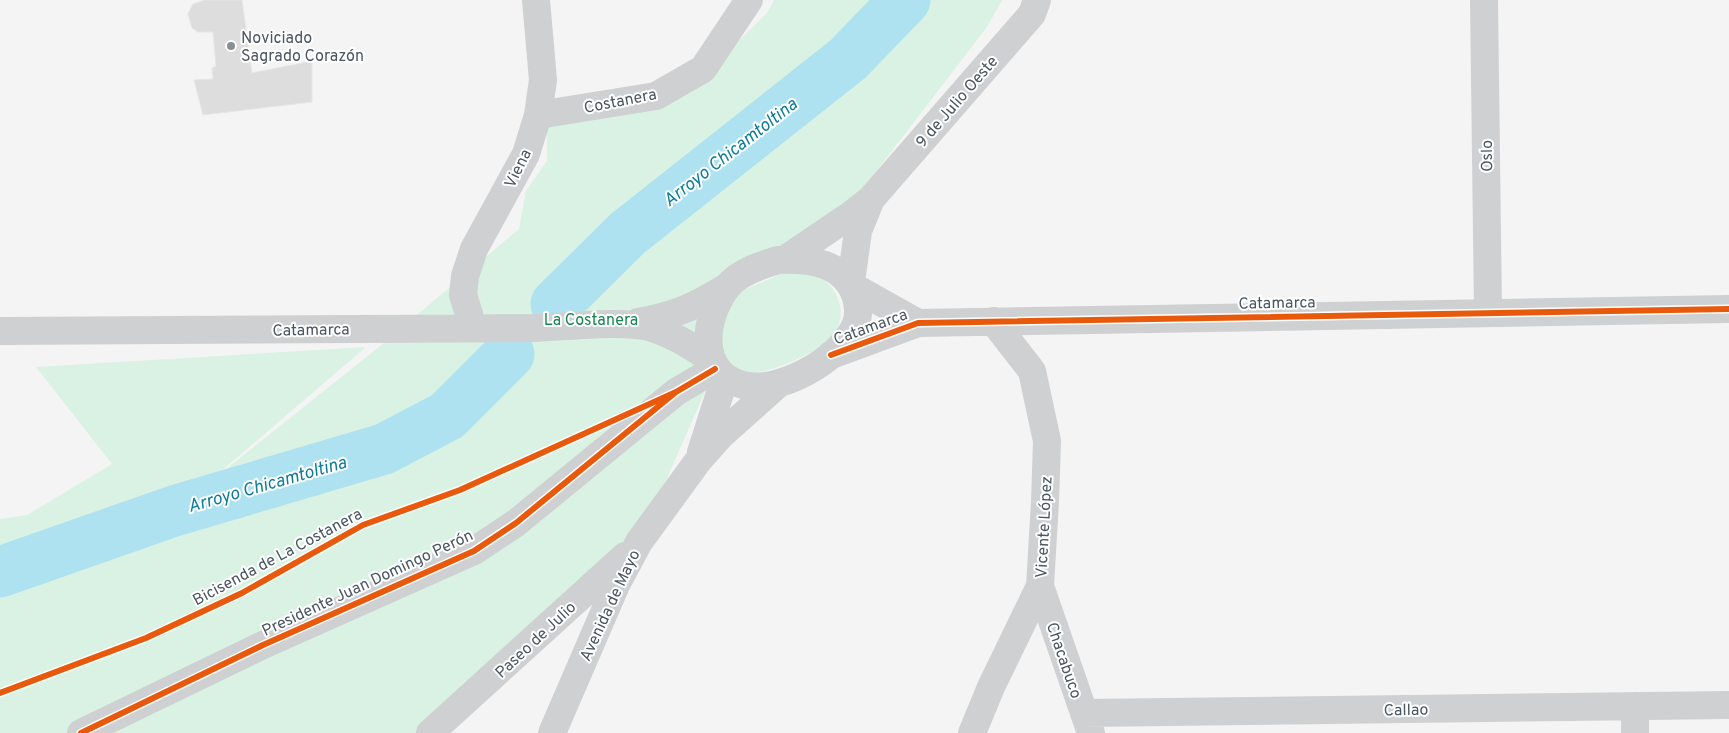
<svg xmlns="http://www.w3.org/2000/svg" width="1729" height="733" viewBox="0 0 1729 733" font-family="Overpass,sans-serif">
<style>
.green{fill:#d9f2e3}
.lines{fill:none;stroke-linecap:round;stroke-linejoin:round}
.river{stroke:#aee2f0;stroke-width:51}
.building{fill:#ddddde;stroke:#e5e6e7}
.minor{stroke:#ced0d2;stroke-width:28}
.cycleway-casing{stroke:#fff;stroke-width:9}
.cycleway{stroke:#e8590c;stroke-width:6}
.poi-dot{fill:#868d94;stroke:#fff;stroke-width:2}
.labels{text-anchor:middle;stroke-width:4;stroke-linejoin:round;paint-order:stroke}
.poi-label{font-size:16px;fill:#4a5661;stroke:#fff;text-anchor:start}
.street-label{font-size:16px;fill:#4a5661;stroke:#fff}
.park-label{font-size:16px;fill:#17864f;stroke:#fff}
.water-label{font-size:18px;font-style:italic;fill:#0c7c9b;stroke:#fff}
</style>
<rect width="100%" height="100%" fill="#f4f4f4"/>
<path class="green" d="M 774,0 L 1002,0 L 987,27 L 858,195 L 728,286 L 715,369 L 639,542 L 430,733 L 0,733 L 0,519 L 27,515 L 112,464 L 36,367 L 366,347 L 191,497 L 379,347 L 519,229 L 526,191 L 547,161 L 547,124 L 685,93 L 767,13 Z
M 788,271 C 795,272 804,271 810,273 C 837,280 851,315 832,336 C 818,353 767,375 746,373 C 739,372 731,366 725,363 L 718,338 L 730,304 L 741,291 Z"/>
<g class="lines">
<path class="river" d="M 556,304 L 628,233 L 848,59 L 905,0
M 0,572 L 174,511 L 384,449 L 447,416 L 509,354"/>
</g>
<path class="building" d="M 205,0 L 242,0 L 252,73 L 312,61 L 312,102 L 203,115 L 194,80 L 213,79 L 212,68 L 216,66 L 213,32 L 198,32 L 192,28 L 188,14 L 193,4 Z"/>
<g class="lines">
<path class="minor" d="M 1484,0 L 1488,312
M 538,115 L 656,96 L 703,69 L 749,0
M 778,260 C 811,259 844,262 856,297 C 859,308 859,320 853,330 C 836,361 779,394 743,385 C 696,373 703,317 728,286 C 739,272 761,265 778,260 Z
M 784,260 L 852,214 L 871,199 L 1032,14 L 1037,0
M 851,282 L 858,231 L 871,199
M 852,286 L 918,323
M 638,322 C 676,315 694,307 727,287
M 473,327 L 463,295 L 465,276 L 474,249 L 526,154 L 538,115 L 543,80 L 536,0
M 0,331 L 534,328 C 564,327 622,320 649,327 C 673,334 693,347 713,361
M 831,355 L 918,323 L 1729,309
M 701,452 L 720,393 L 720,373
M 1040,586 L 1091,733
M 1635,706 L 1635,733
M 1084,713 L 1729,705
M 81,733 L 263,645 L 474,551 L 516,523 L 676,392 L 715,369
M 430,733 L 625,556
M 552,733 L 616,585 L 639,542 L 698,461 L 721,435 L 777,385
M 972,733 L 991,687 L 1040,586 L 1045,502 L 1047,441 L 1032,371 L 993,321"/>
<defs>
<path id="cycleway" d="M 831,355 L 918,323 L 1729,309
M 0,693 L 146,638 L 242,593 L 363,525 L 460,490 L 676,392
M 81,733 L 263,645 L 474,551 L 516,523 L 676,392 L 715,369"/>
</defs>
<use href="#cycleway" class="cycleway-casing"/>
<use href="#cycleway" class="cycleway"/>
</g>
<circle class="poi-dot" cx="231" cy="46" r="5"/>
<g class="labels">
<g class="poi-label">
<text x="241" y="43">Noviciado<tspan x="241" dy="18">Sagrado Corazón</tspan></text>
</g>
<g class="street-label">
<text transform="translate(620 100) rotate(-11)" y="6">Costanera</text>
<text transform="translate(956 101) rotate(-49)" y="6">9 de Julio Oeste</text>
<text transform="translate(1486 156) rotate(-91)" y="6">Oslo</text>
<text transform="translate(517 168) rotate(-64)" y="6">Viena</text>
<text transform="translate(1277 302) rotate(-1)" y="6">Catamarca</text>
<text transform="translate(870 326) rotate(-20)" y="6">Catamarca</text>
<text transform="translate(311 329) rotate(-1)" y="6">Catamarca</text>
<text transform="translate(1043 527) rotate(-87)" y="6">Vicente López</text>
<text transform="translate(277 556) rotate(-28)" y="6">Bicisenda de La Costanera</text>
<text transform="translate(367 582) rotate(-25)" y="6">Presidente Juan Domingo Perón</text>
<text transform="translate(609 605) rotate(-65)" y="6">Avenida de Mayo</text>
<text transform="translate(535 639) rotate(-43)" y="6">Paseo de Julio</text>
<text transform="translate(1065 660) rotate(71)" y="6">Chacabuco</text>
<text transform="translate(1406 709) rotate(-1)" y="6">Callao</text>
</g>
<g class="park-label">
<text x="591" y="325">La Costanera</text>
</g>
<g class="water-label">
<text transform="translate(730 152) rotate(-38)" y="6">Arroyo Chicamtoltina</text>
<text transform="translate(267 484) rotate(-16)" y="6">Arroyo Chicamtoltina</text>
</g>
</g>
</svg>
